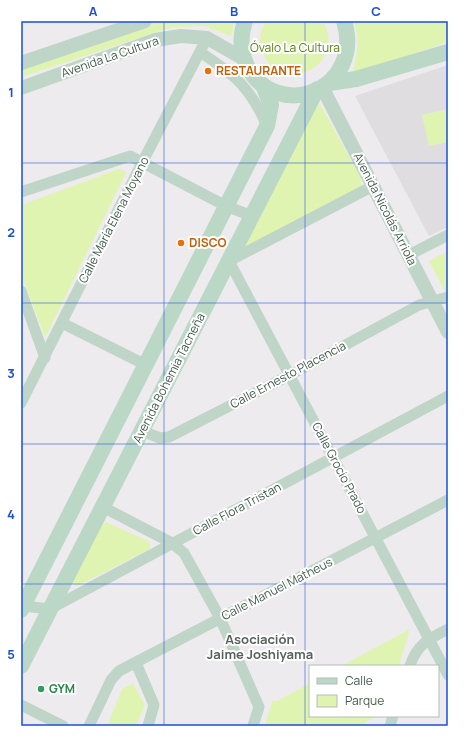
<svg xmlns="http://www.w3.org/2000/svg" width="469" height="747" viewBox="0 0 469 747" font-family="Manrope,sans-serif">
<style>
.education{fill:#dfdde0}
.green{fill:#e0f4b2}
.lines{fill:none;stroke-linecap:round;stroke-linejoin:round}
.minor{stroke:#bfd5c7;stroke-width:11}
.tertiary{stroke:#bfd5c7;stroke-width:14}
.secondary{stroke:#bbd8c7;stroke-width:16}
.grid{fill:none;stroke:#1d4ed8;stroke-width:1;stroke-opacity:0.55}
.food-dot{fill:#e8710a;stroke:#fff;stroke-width:1.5}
.leisure-dot{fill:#2e9e5b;stroke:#fff;stroke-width:1.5}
.labels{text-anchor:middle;stroke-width:4;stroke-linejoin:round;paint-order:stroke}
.park-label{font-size:12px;fill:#52830b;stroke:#fff}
.street-label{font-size:12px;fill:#425b4b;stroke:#fff}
.food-label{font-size:12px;font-weight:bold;fill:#c56008;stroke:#fff;text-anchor:start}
.leisure-label{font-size:12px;font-weight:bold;fill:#27864d;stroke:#fff;text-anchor:start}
.neighbourhood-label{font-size:13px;font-weight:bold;fill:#57615c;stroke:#fff}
.neatline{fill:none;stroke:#1d4ed8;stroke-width:1.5}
.grid-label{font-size:13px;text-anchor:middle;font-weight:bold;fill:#1d4ed8}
</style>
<rect width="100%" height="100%" fill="#eeebef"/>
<path class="education" d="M 448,65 L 448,227 L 429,236 L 355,96 Z"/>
<path class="green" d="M 162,21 L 234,21 L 232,34 L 230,36 L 205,26 L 172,27 L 21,77 L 21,68 Z
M 266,21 L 323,21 C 349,67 279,98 262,51 C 258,41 260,30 266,21 Z
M 354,21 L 448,21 L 448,42 L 352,74 C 357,56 360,40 354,21 Z
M 320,104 L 361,178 L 361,188 L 248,250 L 241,247 L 313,111 Z
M 448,109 L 448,142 L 429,146 L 422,115 Z
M 121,168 L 126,173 L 45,338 L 21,274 L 21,205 Z
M 448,251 L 448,293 L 446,294 L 429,261 Z
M 106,522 L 150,542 L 150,549 L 77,586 L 72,584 L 101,526 Z
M 410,629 L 399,666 L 341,666 Z
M 133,683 L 145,705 L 136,726 L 107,726 L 122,689 Z
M 310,683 L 310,716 L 379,716 L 367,721 L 365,725 L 367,726 L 264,726 L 273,700 L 277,701 Z"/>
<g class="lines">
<path class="minor" d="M 200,52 C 235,75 250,87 267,126
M 373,186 L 229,261 L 448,675
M 21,192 L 130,156 L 226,206 L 252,216
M 409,255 L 448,235
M 21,291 L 45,358
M 62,323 L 146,365
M 21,403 L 143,161 L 207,38
M 142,431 L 160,438 L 169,437 L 290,375 L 419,305 L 448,297
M 103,507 L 172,543 L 184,553 L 220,618 L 259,707 L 253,726
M 23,606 L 50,609 L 448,396
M 136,663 L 154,705 L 148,726
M 410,666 C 417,644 429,639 448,629
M 21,705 L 63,726
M 89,726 L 111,680 L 119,671 L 448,500
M 390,726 L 393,716"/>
<path class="tertiary" d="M 21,63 L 145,21
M 322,87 L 448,332
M 21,88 L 155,40 L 181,36 L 207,38 L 244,59"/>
<path class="secondary" d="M 245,21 C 240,36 240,51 247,66 C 278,124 365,89 344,21
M 329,83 L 356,79 L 448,52
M 21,610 L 267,126 L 271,105 L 263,85
M 21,666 L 317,89"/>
</g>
<path class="grid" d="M 164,21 L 164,726M 305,21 L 305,726M 21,163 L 448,163M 21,303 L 448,303M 21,444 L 448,444M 21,584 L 448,584"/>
<g class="food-dot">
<circle cx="208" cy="71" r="4"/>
<circle cx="181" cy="243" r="4"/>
</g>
<circle class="leisure-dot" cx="41" cy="689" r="4"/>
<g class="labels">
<g class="park-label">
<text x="295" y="52">Óvalo La Cultura</text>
</g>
<g class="street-label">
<text transform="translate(110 57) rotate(-19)" y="4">Avenida La Cultura</text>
<text transform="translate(385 209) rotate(63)" y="4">Avenida Nicolás Arriola</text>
<text transform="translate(114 220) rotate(-63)" y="4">Calle María Elena Moyano</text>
<text transform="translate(288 375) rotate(-28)" y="4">Calle Ernesto Placencia</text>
<text transform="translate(169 378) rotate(-63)" y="4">Avenida Bohemia Tacneña</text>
<text transform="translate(339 468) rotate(62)" y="4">Calle Grocio Prado</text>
<text transform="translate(237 509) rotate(-28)" y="4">Calle Flora Tristan</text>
<text transform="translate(277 589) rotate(-27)" y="4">Calle Manuel Matheus</text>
</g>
<g class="food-label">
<text x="216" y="75">RESTAURANTE</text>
<text x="189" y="247">DISCO</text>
</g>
<g class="leisure-label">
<text x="49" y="693">GYM</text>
</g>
<g class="neighbourhood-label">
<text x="260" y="644">Asociación<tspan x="260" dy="15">Jaime Joshiyama</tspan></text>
</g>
</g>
<rect width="469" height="747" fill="none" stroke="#ffffff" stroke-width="44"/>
<rect x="309" y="665" width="130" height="52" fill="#ffffff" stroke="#b3bdb7"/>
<rect x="317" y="678" width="20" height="6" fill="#bbd8c7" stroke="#b3bdb7"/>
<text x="345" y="685" font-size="12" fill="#425b4b">Calle</text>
<rect x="317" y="695" width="20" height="12" fill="#e0f4b2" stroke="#b3bdb7"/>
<text x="345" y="705" font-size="12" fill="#425b4b">Parque</text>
<rect x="22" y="22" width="425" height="703" class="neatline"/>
<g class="grid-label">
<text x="93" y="16">A</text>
<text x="234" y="16">B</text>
<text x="376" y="16">C</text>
<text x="11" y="97">1</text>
<text x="11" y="237">2</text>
<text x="11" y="378">3</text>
<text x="11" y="519">4</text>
<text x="11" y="659">5</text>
</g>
</svg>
